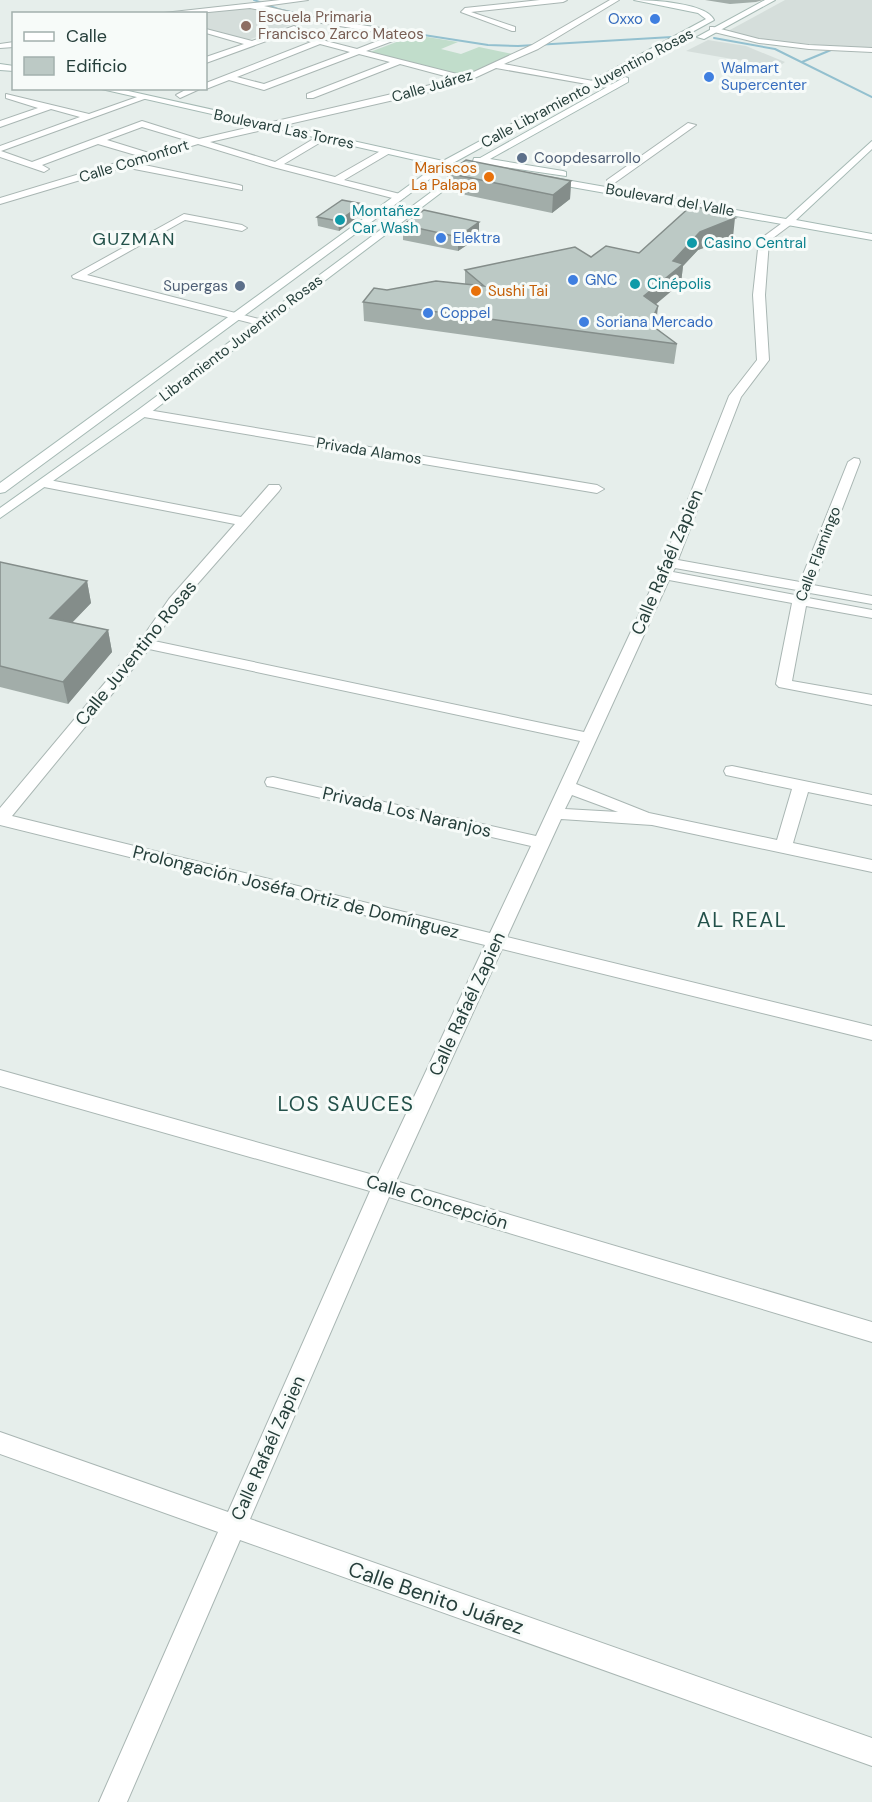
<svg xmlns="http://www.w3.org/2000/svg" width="872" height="1802" viewBox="0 0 872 1802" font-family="'DM Sans',sans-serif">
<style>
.built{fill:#d5dedb}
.green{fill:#c1ddcb}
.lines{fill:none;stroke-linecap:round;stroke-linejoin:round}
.stream{stroke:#93c0cf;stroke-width:2}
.street-casing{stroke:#a9b6b3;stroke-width:2}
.secondary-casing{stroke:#a5b9b4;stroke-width:2}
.street{fill:#fff;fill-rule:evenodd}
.secondary{fill:#fff;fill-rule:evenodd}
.wall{fill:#a2ada9}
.shaded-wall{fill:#848d8a}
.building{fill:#bcc9c5;stroke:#848d8a;stroke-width:1.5}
.shop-dot{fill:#3f7fe0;stroke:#f7fbf9;stroke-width:2}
.education-dot{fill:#8d6e63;stroke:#f7fbf9;stroke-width:2}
.service-dot{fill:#5c6f8a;stroke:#f7fbf9;stroke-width:2}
.food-dot{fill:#e8710a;stroke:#f7fbf9;stroke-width:2}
.culture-dot{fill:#0f9aa8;stroke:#f7fbf9;stroke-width:2}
.labels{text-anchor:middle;stroke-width:6;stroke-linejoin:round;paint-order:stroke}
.far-education-label{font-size:15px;fill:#785e54;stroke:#f7fbf9;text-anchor:start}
.far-shop-label{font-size:15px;fill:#366cbe;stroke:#f7fbf9;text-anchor:start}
.far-street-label{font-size:15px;fill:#263f3b;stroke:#f7fbf9}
.far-service-label{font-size:15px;fill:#4e5e75;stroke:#f7fbf9;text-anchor:start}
.far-food-label{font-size:15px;fill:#c56008;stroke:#f7fbf9;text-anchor:end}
.far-culture-label{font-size:15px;fill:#0d838f;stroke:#f7fbf9;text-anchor:start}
.far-quarter-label{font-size:18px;letter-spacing:1.5px;fill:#23514a;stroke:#f7fbf9}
.street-label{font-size:18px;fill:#263f3b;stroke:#f7fbf9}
.quarter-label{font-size:21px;letter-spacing:1.5px;fill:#23514a;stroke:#f7fbf9}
.near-street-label{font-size:21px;fill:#263f3b;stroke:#f7fbf9}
</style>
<rect width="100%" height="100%" fill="#e6eeeb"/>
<path class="built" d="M 785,0 L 872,0 L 872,49 L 763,40 L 728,31 Z
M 257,7 L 305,20 L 248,40 L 206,29 L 206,14 L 178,14 Z
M 708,40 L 746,46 L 785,62 L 778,67 L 686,51 Z"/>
<path class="green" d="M 415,35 L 458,42 L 441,49 L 461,54 L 479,47 L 513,54 L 465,76 L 370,52 Z"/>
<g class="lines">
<path class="stream" d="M 254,0 L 278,9 L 325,20
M 340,22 L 488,45 L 518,46 L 672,37
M 714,38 L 775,49 L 872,97
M 802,62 L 831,50 L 837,50"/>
<defs>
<path id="street" d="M 280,0 L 308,0 L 264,6 L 316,18 L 406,32 L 406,36 L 366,51 L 465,76 L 532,45 L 610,0 L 619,0 L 538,49 L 504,64 L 619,86 L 615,89 L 496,68 L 468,81 L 429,92 L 210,142 L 275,162 L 320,135 L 326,135 L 326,139 L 284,164 L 335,177 L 384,149 L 390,149 L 390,153 L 344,180 L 404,195 L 405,197 L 400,200 L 273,167 L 198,144 L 135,163 L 239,185 L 242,186 L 242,190 L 124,167 L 0,204 L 0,198 L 139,156 L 98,144 L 42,165 L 49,169 L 44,172 L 0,157 L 0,146 L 80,117 L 51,109 L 0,127 L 0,121 L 38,108 L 6,98 L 6,94 L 89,114 L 140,96 L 147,98 L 1,151 L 32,162 L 142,121 L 199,139 L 456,79 L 400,64 L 313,98 L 307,98 L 307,94 L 390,62 L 359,54 L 264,90 L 229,80 L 206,89 L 206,83 L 311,42 L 283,35 L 206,63 L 206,57 L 244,44 L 206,33 L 206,29 L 252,41 L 294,26 L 298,28 L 291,32 L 357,49 L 393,35 L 316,22 L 250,8 L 188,14 L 155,14 ZM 320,44 L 350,52 L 264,84 L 237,77 ZM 142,127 L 189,141 L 149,153 L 107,140 Z
M 540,0 L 567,0 L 563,2 L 471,12 L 515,27 L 515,31 L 512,31 L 461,12 L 465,8 Z
M 713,27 L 759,39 L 809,45 L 872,48 L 872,52 L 809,49 L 759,43 L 710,31 L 710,27 Z
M 14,42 L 14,47 L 0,48 L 0,44 Z
M 189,88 L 202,88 L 180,98 L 176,95 Z
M 688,123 L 696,125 L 613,184 L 607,184 L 607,180 Z
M 184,214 L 242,225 L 247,228 L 242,231 L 185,220 L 87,275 L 267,321 L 267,325 L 259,325 L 73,278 L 72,276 Z
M 789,218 L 793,219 L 793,223 L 769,241 L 765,295 L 769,360 L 741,397 L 678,560 L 800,582 L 848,462 L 854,458 L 859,459 L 860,462 L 813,585 L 872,596 L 872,604 L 810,593 L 808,598 L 872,610 L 872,618 L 806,606 L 792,681 L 872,695 L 872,705 L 779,687 L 776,684 L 792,603 L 669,580 L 576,784 L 649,813 L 777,840 L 792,789 L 726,775 L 724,771 L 726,767 L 732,766 L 872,795 L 872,805 L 808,792 L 793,843 L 872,860 L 872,872 L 652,825 L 561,819 L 507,937 L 872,1026 L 872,1040 L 502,949 L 396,1181 L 872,1322 L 872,1342 L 389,1197 L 250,1519 L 872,1738 L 872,1766 L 240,1540 L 127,1802 L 99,1802 L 218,1532 L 0,1454 L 0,1432 L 228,1512 L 370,1191 L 0,1086 L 0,1070 L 377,1176 L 485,945 L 0,825 L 0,808 L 140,641 L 169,599 L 235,524 L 44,487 L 37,483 L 44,479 L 241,517 L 269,485 L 279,485 L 281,488 L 279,491 L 179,605 L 154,641 L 584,732 L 663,563 L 729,396 L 757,360 L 753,295 L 759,240 ZM 675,568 L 797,590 L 795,595 L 673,572 ZM 149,649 L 580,741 L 536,836 L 273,777 L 267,778 L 265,782 L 267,786 L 273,787 L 531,846 L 490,933 L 12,816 ZM 572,795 L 618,812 L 565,809 Z
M 142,409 L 597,485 L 604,489 L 597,493 L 138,416 L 136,413 Z"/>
<path id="secondary" d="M 634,0 C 652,0 707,3 714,20 L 453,163 L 458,166 L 456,168 L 446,167 L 5,492 L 0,493 L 0,483 L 437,165 L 97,88 L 115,88 L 443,161 L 706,19 L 698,13 Z
M 765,0 L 775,0 L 704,39 L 697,37 Z
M 0,64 L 14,66 L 14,71 L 0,70 Z
M 625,77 L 628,78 L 628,82 L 490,159 L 563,171 L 566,172 L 566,176 L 483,164 L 471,170 L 146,416 L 0,518 L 0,508 L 138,410 L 473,161 L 474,158 L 480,158 Z
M 872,141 L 872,149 L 796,220 L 872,234 L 872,240 L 549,183 L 544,180 L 549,177 L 786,219 Z"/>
</defs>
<use href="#street" class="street-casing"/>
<use href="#secondary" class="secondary-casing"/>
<use href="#street" class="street"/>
<use href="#secondary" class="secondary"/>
</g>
<path class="wall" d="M 705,0 L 763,0 L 756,2 L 730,4 Z
M 447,173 L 571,181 L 570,199 L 552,213 L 447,191 Z
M 363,213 L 339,231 L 318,226 L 317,217 Z
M 713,215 L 733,237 L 698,250 L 683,266 L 681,283 L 655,304 L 656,326 L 655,328 L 677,344 L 674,364 L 364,321 L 363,302 L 387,290 L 465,284 L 465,270 L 639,253 Z
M 479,222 L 479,237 L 458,251 L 403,240 L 403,225 Z
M 0,562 L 87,581 L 91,603 L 72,623 L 108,630 L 112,652 L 68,704 L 0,687 Z"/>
<path class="shaded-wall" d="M 571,181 L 570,199 L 552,213 L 553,195 Z
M 363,204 L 363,213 L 339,231 L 338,221 Z
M 735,218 L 733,237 L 698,250 L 683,266 L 681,283 L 642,316 L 644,296 L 673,261 L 700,232 Z
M 479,222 L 479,237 L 458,251 L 458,237 Z
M 658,306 L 656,326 L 649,340 L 650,324 Z
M 87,581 L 91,603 L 55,640 L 50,618 Z
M 108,630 L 112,652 L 68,704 L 63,682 Z"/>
<path class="building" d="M 466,160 L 571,181 L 553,195 L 447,173 Z
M 342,200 L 363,204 L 338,221 L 317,217 Z
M 691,206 L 713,210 L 713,215 L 735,218 L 700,232 L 673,261 L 683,264 L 644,296 L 658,306 L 650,324 L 677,344 L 363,302 L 374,288 L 387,290 L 436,281 L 484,286 L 465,270 L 575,247 L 591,257 L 606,246 L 639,253 Z
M 424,210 L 479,222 L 458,237 L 403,225 Z
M 0,562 L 87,581 L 50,618 L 108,630 L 63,682 L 0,666 Z"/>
<g class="shop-dot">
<circle cx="655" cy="19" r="6"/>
<circle cx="709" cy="77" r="6"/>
<circle cx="441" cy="238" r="6"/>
<circle cx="573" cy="280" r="6"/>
<circle cx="428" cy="313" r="6"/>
<circle cx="584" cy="322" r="6"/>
</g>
<circle class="education-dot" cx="246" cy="26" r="6"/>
<g class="service-dot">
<circle cx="522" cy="158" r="6"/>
<circle cx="240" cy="286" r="6"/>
</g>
<g class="food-dot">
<circle cx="489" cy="177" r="6"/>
<circle cx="476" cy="291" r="6"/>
</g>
<g class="culture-dot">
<circle cx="340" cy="220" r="6"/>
<circle cx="692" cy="243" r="6"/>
<circle cx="635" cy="284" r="6"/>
</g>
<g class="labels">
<g class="far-education-label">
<text x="258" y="22">Escuela Primaria<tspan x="258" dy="17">Francisco Zarco Mateos</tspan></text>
</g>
<g class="far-shop-label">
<text x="643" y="24" text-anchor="end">Oxxo</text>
<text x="721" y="73">Walmart<tspan x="721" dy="17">Supercenter</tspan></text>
<text x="453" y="243">Elektra</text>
<text x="585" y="285">GNC</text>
<text x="440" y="318">Coppel</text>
<text x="596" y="327">Soriana Mercado</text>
</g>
<g class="far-street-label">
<text transform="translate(432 86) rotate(-16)" y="5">Calle Juárez</text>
<text transform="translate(587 88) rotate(-28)" y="5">Calle Libramiento Juventino Rosas</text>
<text transform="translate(284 129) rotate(12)" y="5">Boulevard Las Torres</text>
<text transform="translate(134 161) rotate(-17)" y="5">Calle Comonfort</text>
<text transform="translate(670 200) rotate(10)" y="5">Boulevard del Valle</text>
<text transform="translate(241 338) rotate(-37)" y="5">Libramiento Juventino Rosas</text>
<text transform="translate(369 451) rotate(9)" y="5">Privada Alamos</text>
<text transform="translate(818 554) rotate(-69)" y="5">Calle Flamingo</text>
</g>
<g class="far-service-label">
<text x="534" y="163">Coopdesarrollo</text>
<text x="228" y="291" text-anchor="end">Supergas</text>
</g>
<g class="far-food-label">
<text x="477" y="173">Mariscos<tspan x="477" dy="17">La Palapa</tspan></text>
<text x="488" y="296" text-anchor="start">Sushi Tai</text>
</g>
<g class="far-culture-label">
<text x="352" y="216">Montañez<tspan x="352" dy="17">Car Wash</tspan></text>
<text x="704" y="248">Casino Central</text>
<text x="647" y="289">Cinépolis</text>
</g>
<g class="far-quarter-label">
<text x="134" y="245">GUZMAN</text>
</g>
<g class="street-label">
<text transform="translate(667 562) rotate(-67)" y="6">Calle Rafaél Zapien</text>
<text transform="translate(136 653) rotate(-51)" y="6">Calle Juventino Rosas</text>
<text transform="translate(407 812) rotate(13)" y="6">Privada Los Naranjos</text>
<text transform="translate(296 892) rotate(14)" y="6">Prolongación Joséfa Ortiz de Domínguez</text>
<text transform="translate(467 1004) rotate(-65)" y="6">Calle Rafaél Zapien</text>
<text transform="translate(437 1202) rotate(17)" y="6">Calle Concepción</text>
<text transform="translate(268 1448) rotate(-66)" y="6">Calle Rafaél Zapien</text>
</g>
<g class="quarter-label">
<text x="742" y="927">AL REAL</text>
<text x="346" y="1111">LOS SAUCES</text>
</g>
<g class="near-street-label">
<text transform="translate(436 1598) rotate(19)" y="7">Calle Benito Juárez</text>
</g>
</g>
<rect x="12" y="12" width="195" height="78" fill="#f7fbf9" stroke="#a3b0ad" stroke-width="1.5"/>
<rect x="24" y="32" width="30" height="9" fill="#ffffff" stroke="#a3b0ad" stroke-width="1.5"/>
<text x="66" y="42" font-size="18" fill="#263f3b">Calle</text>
<rect x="24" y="57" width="30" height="18" fill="#bcc9c5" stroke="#a3b0ad" stroke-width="1.5"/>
<text x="66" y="72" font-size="18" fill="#263f3b">Edificio</text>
</svg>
